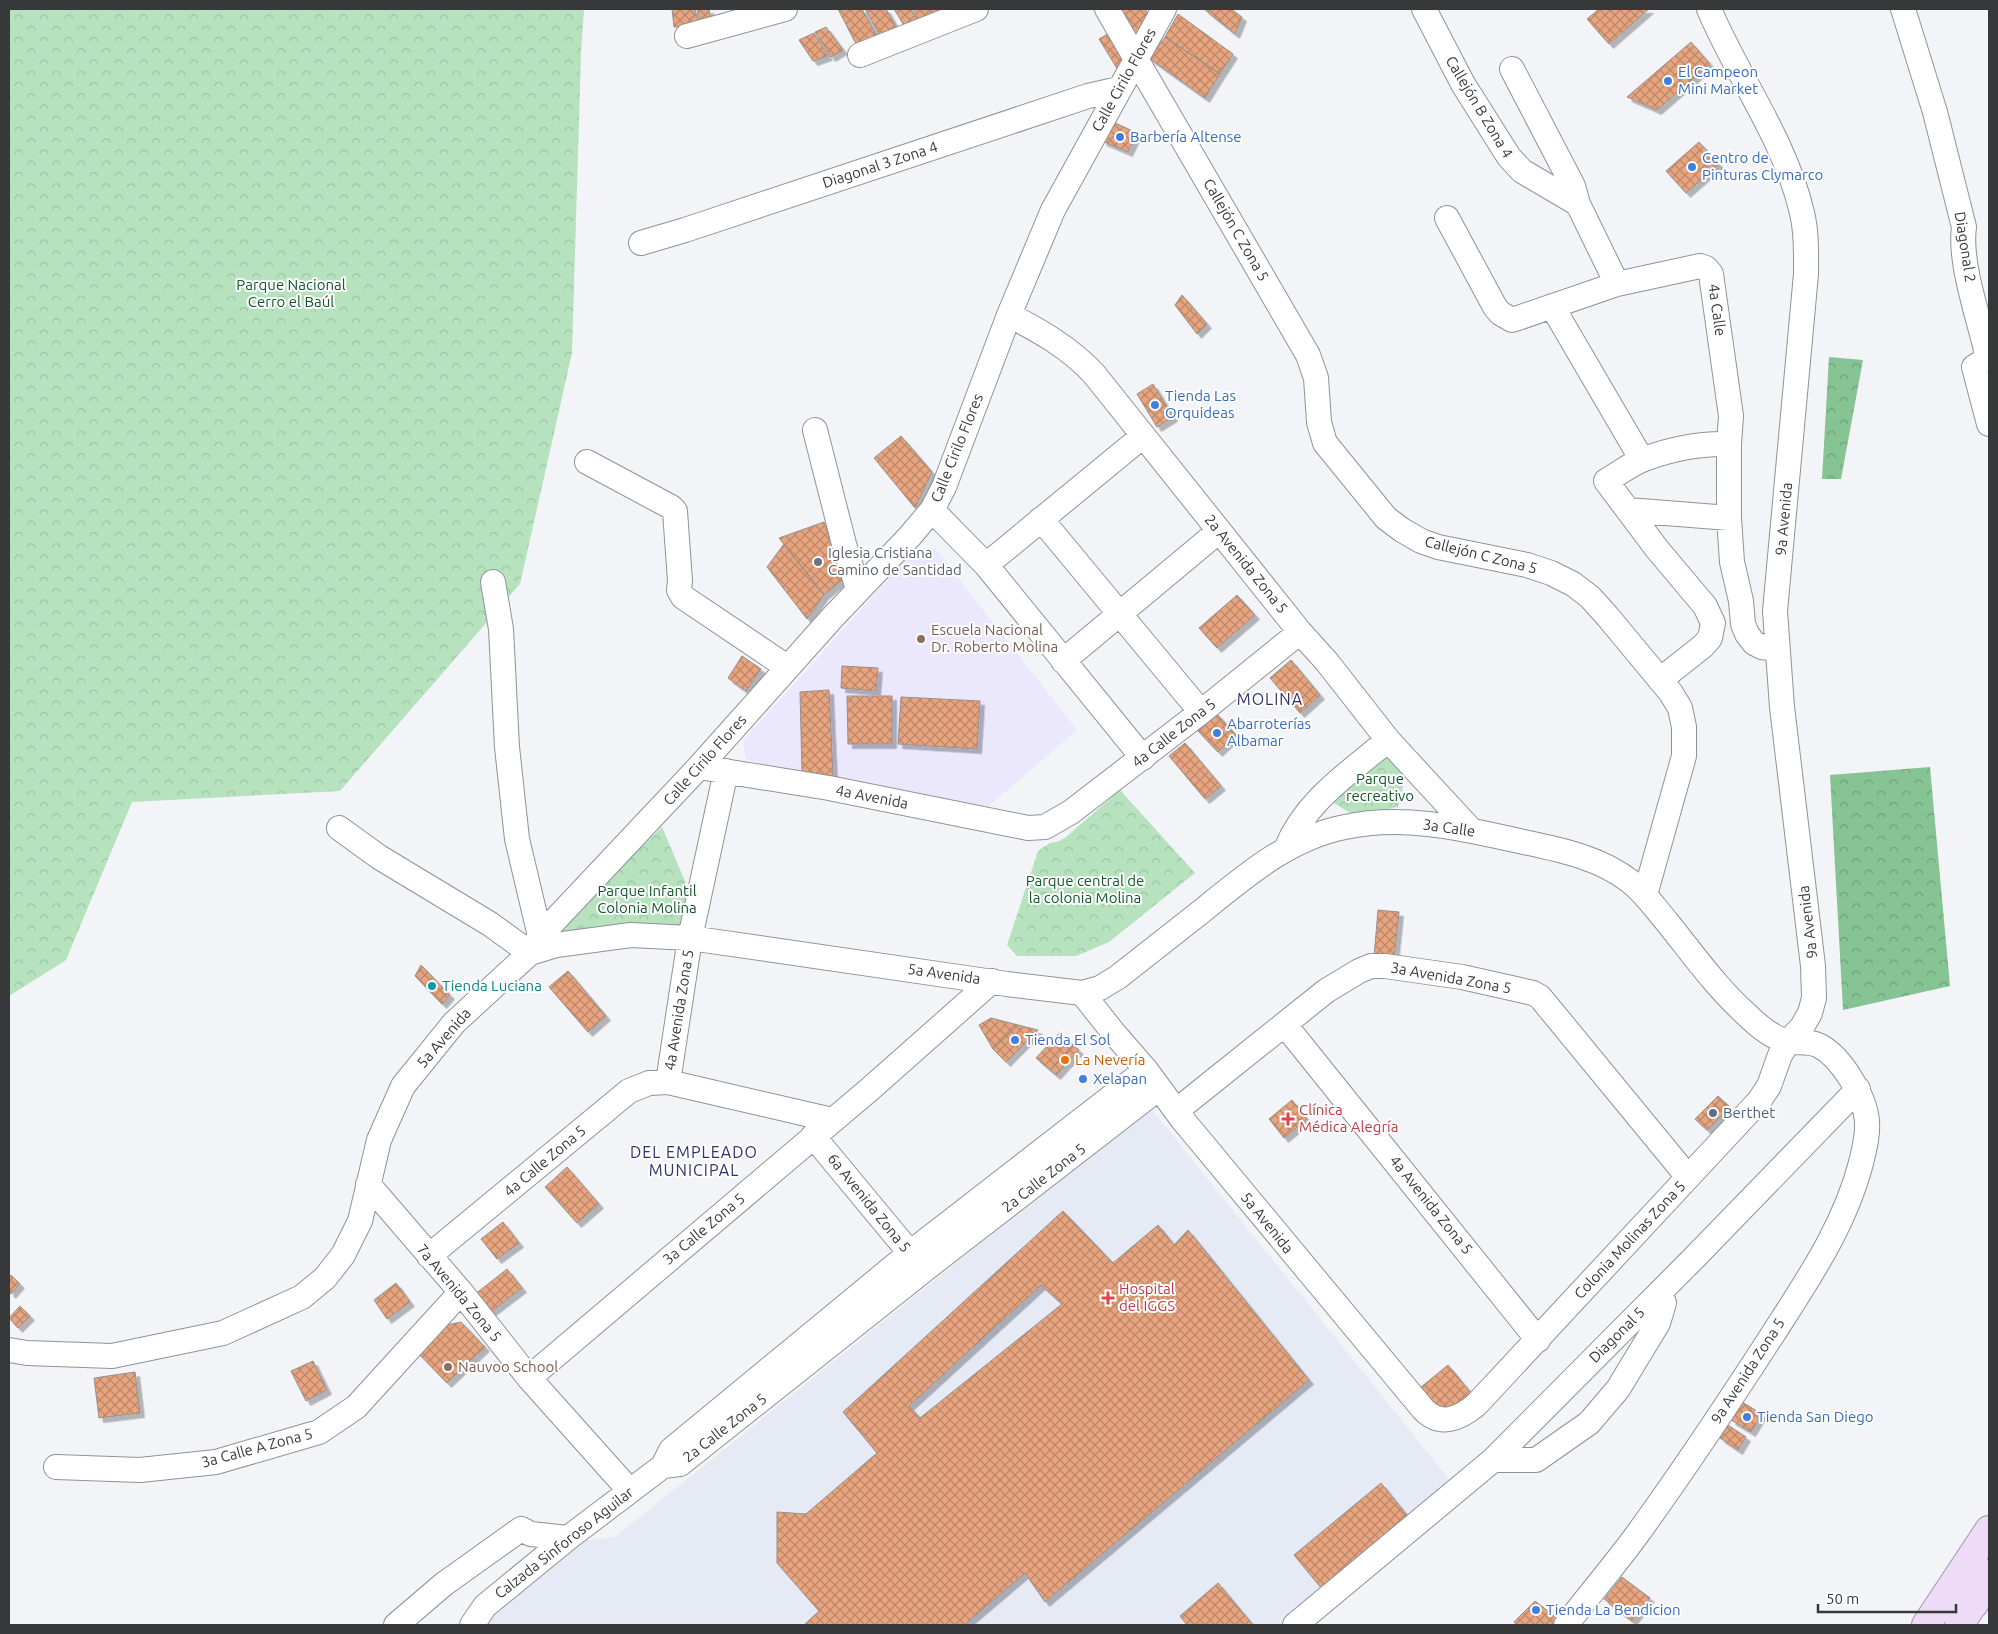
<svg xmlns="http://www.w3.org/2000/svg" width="1998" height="1634" viewBox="0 0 1998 1634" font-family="Ubuntu,sans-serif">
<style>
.education{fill:#ebe7fd}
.built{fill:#e6eaf5}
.forest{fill:url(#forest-crowns)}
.park{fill:url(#park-crowns)}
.building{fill:url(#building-cross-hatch);stroke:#94918f;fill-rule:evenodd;filter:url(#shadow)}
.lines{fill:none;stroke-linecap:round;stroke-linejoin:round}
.minor-casing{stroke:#919296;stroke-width:26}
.major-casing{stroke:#a692b1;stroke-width:30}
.minor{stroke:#fff;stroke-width:24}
.major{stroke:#eddbf7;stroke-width:28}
.shop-dot{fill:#3f7fe0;stroke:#fff;stroke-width:2}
.worship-dot{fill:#6b7280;stroke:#fff;stroke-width:2}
.education-dot{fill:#8d6e63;stroke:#fff;stroke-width:2}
.culture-dot{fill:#0f9aa8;stroke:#fff;stroke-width:2}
.food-dot{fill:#e8710a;stroke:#fff;stroke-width:2}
.service-dot{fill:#5c6f8a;stroke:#fff;stroke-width:2}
.health-dot{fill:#e0444e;stroke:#fff;stroke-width:2}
.labels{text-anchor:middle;stroke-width:4;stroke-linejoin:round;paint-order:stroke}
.shop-label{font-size:15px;fill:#366cbe;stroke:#fff;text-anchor:start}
.street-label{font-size:15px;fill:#373839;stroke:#fff}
.park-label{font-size:15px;fill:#105629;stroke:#fff}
.worship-label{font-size:15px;fill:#5b616d;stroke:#fff;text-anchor:start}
.education-label{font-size:15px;fill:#785e54;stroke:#fff;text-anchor:start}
.culture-label{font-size:15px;fill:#0d838f;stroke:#fff;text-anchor:start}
.food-label{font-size:15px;fill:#c56008;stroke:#fff;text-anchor:start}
.health-label{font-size:15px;fill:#be3a42;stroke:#fff;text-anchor:start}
.service-label{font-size:15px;fill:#4e5e75;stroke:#fff;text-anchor:start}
.neighbourhood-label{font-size:16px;letter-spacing:1px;fill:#30326d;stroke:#fff}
</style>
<defs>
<pattern id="forest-crowns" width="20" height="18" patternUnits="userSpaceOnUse" patternTransform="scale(1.25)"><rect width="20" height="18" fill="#86c494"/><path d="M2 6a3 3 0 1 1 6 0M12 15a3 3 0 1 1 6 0" fill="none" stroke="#6ea07a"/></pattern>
<pattern id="park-crowns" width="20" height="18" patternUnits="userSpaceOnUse" patternTransform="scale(1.25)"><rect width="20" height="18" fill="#b6e2be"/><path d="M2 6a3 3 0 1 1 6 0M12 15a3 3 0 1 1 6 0" fill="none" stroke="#9dc3a4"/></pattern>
<pattern id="building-cross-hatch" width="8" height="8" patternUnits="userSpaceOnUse" patternTransform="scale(1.25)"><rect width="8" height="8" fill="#e7a47e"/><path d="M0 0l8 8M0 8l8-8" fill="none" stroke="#bc8768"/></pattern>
<filter id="shadow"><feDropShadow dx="4.5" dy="4.5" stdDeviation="0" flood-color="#0004"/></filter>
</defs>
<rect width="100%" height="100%" fill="#f3f4f8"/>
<path class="education" d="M 916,548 L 935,548 L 1077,730 L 983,811 L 746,760 L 743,741 Z"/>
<path class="built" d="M 1150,1107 L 1456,1488 L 1291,1625 L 487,1625 L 510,1584 L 572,1542 L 615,1537 Z"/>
<path class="forest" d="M 1829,357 L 1863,360 L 1841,479 L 1822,479 Z
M 1930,767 L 1950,986 L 1843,1010 L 1830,775 Z"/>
<path class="park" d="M 9,9 L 584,9 L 581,53 L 572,353 L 520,584 L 340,791 L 132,802 L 66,960 L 9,996 Z
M 1389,751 L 1407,771 L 1398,807 L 1355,816 L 1329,800 Z
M 1120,790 L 1195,873 L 1109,942 L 1076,956 L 1017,956 L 1007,945 L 1038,851 L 1050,843 L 1059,841 L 1066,837 Z
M 662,827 L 693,900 L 685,938 L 536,950 Z"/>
<path class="building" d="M 672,9 L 695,9 L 699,26 L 674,27 Z
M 697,9 L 709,9 L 711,21 L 700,24 Z
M 838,9 L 862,9 L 877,36 L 857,46 Z
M 865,9 L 886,9 L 896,27 L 880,36 Z
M 894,9 L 911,9 L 920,25 L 908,32 Z
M 913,9 L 940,9 L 942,12 L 920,23 Z
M 1117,9 L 1145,9 L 1150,17 L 1136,40 Z
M 1204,9 L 1231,9 L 1242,17 L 1235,34 Z
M 1599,9 L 1649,9 L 1609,44 L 1587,19 Z
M 1178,14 L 1233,54 L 1220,74 L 1165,37 Z
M 826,27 L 843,50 L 831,57 L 815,32 Z
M 1113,31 L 1126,53 L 1118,70 L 1099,39 Z
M 814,33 L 828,56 L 813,61 L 799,40 Z
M 1165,37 L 1220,74 L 1205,98 L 1149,58 Z
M 1691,42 L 1710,64 L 1657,110 L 1627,97 Z
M 1111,121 L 1137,133 L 1128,152 L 1102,141 Z
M 1699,142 L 1719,164 L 1686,193 L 1666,171 Z
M 1182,295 L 1207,324 L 1197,334 L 1175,305 Z
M 1153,384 L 1173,417 L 1157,427 L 1137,394 Z
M 901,436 L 932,472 L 915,508 L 874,458 Z
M 824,522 L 843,579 L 824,595 L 779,538 Z
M 784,544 L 824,595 L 807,619 L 767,567 Z
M 1237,595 L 1255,615 L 1217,648 L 1199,628 Z
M 742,656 L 761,669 L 746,691 L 728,678 Z
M 1291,660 L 1320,695 L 1300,713 L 1270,678 Z
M 842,666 L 878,668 L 876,691 L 841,688 Z
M 829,690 L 833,776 L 802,772 L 800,692 Z
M 847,696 L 892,696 L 892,744 L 848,744 Z
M 901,697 L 980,701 L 977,749 L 898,744 Z
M 1217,714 L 1236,735 L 1218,752 L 1198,731 Z
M 1185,743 L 1221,786 L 1205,799 L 1169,756 Z
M 1378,910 L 1399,912 L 1394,959 L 1374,957 Z
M 421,965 L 450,995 L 442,1004 L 415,976 Z
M 568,971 L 606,1016 L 588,1032 L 549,987 Z
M 991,1018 L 1018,1025 L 993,1049 L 979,1025 Z
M 1018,1025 L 1038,1030 L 1006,1062 L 993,1049 Z
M 1060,1032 L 1073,1045 L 1050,1070 L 1036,1058 Z
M 1073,1045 L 1079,1050 L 1056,1075 L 1050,1070 Z
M 1718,1096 L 1730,1107 L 1707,1130 L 1695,1119 Z
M 1292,1100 L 1307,1119 L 1284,1138 L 1269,1119 Z
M 567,1167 L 599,1204 L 577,1223 L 545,1187 Z
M 1063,1211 L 1113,1263 L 1158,1225 L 1174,1245 L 1188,1230 L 1309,1380 L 1045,1602 L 1025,1573 L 964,1625 L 804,1625 L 819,1611 L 777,1563 L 777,1512 L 806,1514 L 877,1453 L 843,1412 ZM 1041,1285 L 1062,1304 L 920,1418 L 909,1406 Z
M 503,1222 L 519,1243 L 497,1259 L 481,1239 Z
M 507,1269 L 522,1288 L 488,1314 L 474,1295 Z
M 11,1275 L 20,1284 L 11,1294 L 9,1291 L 9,1277 Z
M 396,1283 L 410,1302 L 387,1319 L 374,1300 Z
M 20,1306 L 30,1316 L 18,1328 L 9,1318 Z
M 461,1322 L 485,1347 L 447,1383 L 416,1351 L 442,1326 Z
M 313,1361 L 327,1390 L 306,1401 L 291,1371 Z
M 1448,1365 L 1471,1393 L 1445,1414 L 1415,1392 Z
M 135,1372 L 140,1413 L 99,1418 L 94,1378 Z
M 1742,1402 L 1762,1414 L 1751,1432 L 1731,1420 Z
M 1728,1425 L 1746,1437 L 1738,1450 L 1720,1438 Z
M 1381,1483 L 1413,1523 L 1326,1594 L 1294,1555 Z
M 1622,1577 L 1650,1598 L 1632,1621 L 1604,1599 Z
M 1218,1583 L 1253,1625 L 1187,1625 L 1180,1616 Z
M 1535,1601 L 1557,1618 L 1552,1625 L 1517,1625 L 1514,1622 Z"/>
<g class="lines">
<defs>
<path id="minor" d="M 1107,9 L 1308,355 L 1316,378 L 1319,422 L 1325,443 L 1386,518 L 1402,530 L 1421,541 L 1438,547 L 1527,565 L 1551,573 L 1573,584 L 1590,597 L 1608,617 L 1671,693 L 1680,708 L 1684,727 L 1684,756 L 1645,895
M 1424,9 L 1463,84 L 1509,157 L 1522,171 L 1578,204
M 1903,9 L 1935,112 L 1964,227 C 1959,262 1978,315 1986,350 L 1985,360 L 1974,367 L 1989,424
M 687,36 L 785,9
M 860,55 L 976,9
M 1512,69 L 1573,186 L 1578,204 L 1617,284
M 1447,218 L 1495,307 L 1500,313 L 1512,320 L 1617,284 L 1700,266 L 1706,268 L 1711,274 L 1731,416 L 1729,444 L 1729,518 L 1732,562 L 1741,601 L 1743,624 L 1747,634 L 1754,643 L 1762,647 L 1777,649
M 641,243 L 685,230 L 1088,96 L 1119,89
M 1552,306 L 1642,460
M 1009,315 C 1040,331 1070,348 1094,374 L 1300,632 L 1327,662 L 1388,740 L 1471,830
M 815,430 L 844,544 L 858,589
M 587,462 L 671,507 L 675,511 L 680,581 L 679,590 L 683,597 L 787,667
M 932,510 L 986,565 L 1143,758
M 1628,510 L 1729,518
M 1041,519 L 1201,712
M 986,565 L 1143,436
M 493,582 L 501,629 L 507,747 L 517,839 L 540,936
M 1063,661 L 1219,531
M 1660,680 L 1703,646 L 1710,638 L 1713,623 L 1705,606 L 1657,549 L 1606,481 C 1618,474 1631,464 1644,459 C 1671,449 1700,443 1729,444
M 699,767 L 829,788 L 1028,828 L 1045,827 L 1071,812 L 1201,712 L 1300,632
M 339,828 L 379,857 L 490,924 L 530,953
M 1286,849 C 1305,801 1349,773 1388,740
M 530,953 L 540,936 L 699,767 L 832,618 L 910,536 L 932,510 L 944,487 L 1009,315 L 1053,210 L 1164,9
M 1082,993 L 1113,1032 L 1146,1070 L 1182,1119 L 1423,1409 C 1440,1427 1459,1419 1476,1405 L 1759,1101 L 1769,1086 L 1780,1055 L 1789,1041 L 1802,1027 L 1810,1013 L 1814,998 L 1813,966 L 1782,707 L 1775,611 L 1806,274 C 1806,254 1807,233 1802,213 C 1785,139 1738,78 1709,9
M 1285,1025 L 1538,1340
M 668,1082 L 690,938 L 726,771
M 1176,1111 L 1326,991 L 1359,971 L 1371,966 L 1385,966 L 1462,977 L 1533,993 L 1540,997 L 1688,1177
M 813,1136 L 920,1265
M 368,1184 L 461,1292 L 529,1378 L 630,1491
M 429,1256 L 629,1091 L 649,1083 L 668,1082 L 832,1120
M 9,1350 L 27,1353 L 112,1356 L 223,1333 L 302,1297 L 325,1278 L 343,1255 L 360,1221 L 379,1140 L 403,1086 L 454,1023 L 530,953 L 556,945 L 631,935 L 690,938 L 1007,984 L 1082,993 L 1100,988 L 1118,977 C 1146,955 1174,933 1202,911 C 1245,876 1289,838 1345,827 C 1400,815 1457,827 1510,839 C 1551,848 1597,855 1631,882 C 1645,893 1655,908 1667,922 C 1692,953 1716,987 1746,1014 C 1758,1026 1773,1039 1790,1042 C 1801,1043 1810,1041 1820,1046 C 1842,1058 1865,1097 1867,1121 C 1868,1134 1865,1146 1862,1159 C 1846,1224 1809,1278 1773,1334 C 1729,1402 1684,1470 1636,1536 C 1614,1566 1589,1595 1566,1625
M 529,1378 L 870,1089 L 992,981
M 1493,1460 L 1536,1460 L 1589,1423 L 1618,1389 L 1658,1323 L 1664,1303 L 1660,1292
M 663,1466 L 680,1464 L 924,1270 L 1159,1088
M 56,1467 L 140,1470 L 216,1462 L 319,1432 L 356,1407 L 461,1292
M 396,1625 L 444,1584 L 521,1529 L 531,1534 L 568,1538
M 472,1625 L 485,1606 L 568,1538 L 663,1466 L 671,1450 L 910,1253 L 1146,1070
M 1295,1625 L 1493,1460 L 1693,1259 L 1858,1089"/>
<path id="major" d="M 1974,1604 L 1967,1601 C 1960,1586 1967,1578 1975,1566
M 1926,1625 L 1989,1530
M 1959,1625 L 1989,1581"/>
</defs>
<use href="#minor" class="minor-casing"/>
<use href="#major" class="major-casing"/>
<use href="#minor" class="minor"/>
<use href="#major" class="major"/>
</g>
<g class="shop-dot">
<circle cx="1668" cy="81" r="5"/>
<circle cx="1120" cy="137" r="5"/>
<circle cx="1692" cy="167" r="5"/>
<circle cx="1155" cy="405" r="5"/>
<circle cx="1217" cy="733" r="5"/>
<circle cx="1015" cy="1040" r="5"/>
<circle cx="1083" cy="1079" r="5"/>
<circle cx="1747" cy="1417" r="5"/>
<circle cx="1536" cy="1610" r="5"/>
</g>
<circle class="worship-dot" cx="818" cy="562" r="5"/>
<g class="education-dot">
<circle cx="921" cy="639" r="5"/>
<circle cx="448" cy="1367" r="5"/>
</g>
<circle class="culture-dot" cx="432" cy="986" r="5"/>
<circle class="food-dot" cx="1065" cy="1060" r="5"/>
<circle class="service-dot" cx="1713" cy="1113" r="5"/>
<g class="health-dot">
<path d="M1285.5 1111.5h5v5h5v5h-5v5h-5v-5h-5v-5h5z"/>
<path d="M1105.5 1290.5h5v5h5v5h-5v5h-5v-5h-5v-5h5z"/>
</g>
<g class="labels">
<g class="shop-label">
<text x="1678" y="77">El Campeon<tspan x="1678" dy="17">Mini Market</tspan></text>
<text x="1130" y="142">Barbería Altense</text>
<text x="1702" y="163">Centro de<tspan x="1702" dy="17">Pinturas Clymarco</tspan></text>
<text x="1165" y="401">Tienda Las<tspan x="1165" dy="17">Orquideas</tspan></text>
<text x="1227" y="729">Abarroterías<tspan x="1227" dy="17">Albamar</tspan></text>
<text x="1025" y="1045">Tienda El Sol</text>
<text x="1093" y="1084">Xelapan</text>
<text x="1757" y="1422">Tienda San Diego</text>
<text x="1546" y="1615">Tienda La Bendicion</text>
</g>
<g class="street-label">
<text transform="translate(1124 80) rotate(-61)" y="5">Calle Cirilo Flores</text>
<text transform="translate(1479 107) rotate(59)" y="5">Callejón B Zona 4</text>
<text transform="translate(880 165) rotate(-18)" y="5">Diagonal 3 Zona 4</text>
<text transform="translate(1236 230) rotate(60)" y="5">Callejón C Zona 5</text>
<text transform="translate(1965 247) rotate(81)" y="5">Diagonal 2</text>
<text transform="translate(1717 310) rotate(82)" y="5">4a Calle</text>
<text transform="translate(957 448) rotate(-68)" y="5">Calle Cirilo Flores</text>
<text transform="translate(1784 519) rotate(-85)" y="5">9a Avenida</text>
<text transform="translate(1481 555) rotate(14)" y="5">Callejón C Zona 5</text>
<text transform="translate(1246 564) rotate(51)" y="5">2a Avenida Zona 5</text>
<text transform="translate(1174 733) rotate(-38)" y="5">4a Calle Zona 5</text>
<text transform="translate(705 760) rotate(-48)" y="5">Calle Cirilo Flores</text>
<text transform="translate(872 797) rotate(11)" y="5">4a Avenida</text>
<text transform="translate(1449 828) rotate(8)" y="5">3a Calle</text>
<text transform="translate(1808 922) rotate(-97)" y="5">9a Avenida</text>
<text transform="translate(944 974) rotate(8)" y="5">5a Avenida</text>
<text transform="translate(1451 978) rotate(10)" y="5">3a Avenida Zona 5</text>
<text transform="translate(679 1010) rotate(-81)" y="5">4a Avenida Zona 5</text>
<text transform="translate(444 1038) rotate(-49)" y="5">5a Avenida</text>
<text transform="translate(545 1161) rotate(-40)" y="5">4a Calle Zona 5</text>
<text transform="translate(1044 1178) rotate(-38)" y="5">2a Calle Zona 5</text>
<text transform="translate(869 1203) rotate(51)" y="5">6a Avenida Zona 5</text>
<text transform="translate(1431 1205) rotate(51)" y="5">4a Avenida Zona 5</text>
<text transform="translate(1267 1223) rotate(51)" y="5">5a Avenida</text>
<text transform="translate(704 1229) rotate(-40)" y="5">3a Calle Zona 5</text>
<text transform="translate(1630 1240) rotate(-47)" y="5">Colonia Molinas Zona 5</text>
<text transform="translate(459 1293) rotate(50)" y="5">7a Avenida Zona 5</text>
<text transform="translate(1617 1335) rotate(-45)" y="5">Diagonal 5</text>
<text transform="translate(1748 1371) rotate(-57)" y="5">9a Avenida Zona 5</text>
<text transform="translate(725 1428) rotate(-38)" y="5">2a Calle Zona 5</text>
<text transform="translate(257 1448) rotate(-15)" y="5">3a Calle A Zona 5</text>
<text transform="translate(564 1543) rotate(-38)" y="5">Calzada Sinforoso Aguilar</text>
</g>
<g class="park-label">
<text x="291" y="290">Parque Nacional<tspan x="291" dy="17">Cerro el Baúl</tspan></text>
<text x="1380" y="784">Parque<tspan x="1380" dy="17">recreativo</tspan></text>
<text x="1085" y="886">Parque central de<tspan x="1085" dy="17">la colonia Molina</tspan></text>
<text x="647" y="896">Parque Infantil<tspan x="647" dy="17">Colonia Molina</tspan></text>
</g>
<g class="worship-label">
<text x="828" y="558">Iglesia Cristiana<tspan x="828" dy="17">Camino de Santidad</tspan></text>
</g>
<g class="education-label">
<text x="931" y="635">Escuela Nacional<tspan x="931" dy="17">Dr. Roberto Molina</tspan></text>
<text x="458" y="1372">Nauvoo School</text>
</g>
<g class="culture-label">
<text x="442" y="991">Tienda Luciana</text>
</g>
<g class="food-label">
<text x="1075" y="1065">La Nevería</text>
</g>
<g class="health-label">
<text x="1299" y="1115">Clínica<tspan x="1299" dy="17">Médica Alegría</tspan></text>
<text x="1119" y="1294">Hospital<tspan x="1119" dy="17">del IGGS</tspan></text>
</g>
<g class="service-label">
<text x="1723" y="1118">Berthet</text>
</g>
<g class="neighbourhood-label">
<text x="1270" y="705">MOLINA</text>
<text x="694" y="1158">DEL EMPLEADO<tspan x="694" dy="18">MUNICIPAL</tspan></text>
</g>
</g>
<rect width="1998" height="1634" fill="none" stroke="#373839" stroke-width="20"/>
<path d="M1818 1604v8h138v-8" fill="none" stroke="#373839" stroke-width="2.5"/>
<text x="1826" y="1604" font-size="15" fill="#373839" stroke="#ffffff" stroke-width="4" paint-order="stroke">50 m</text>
</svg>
